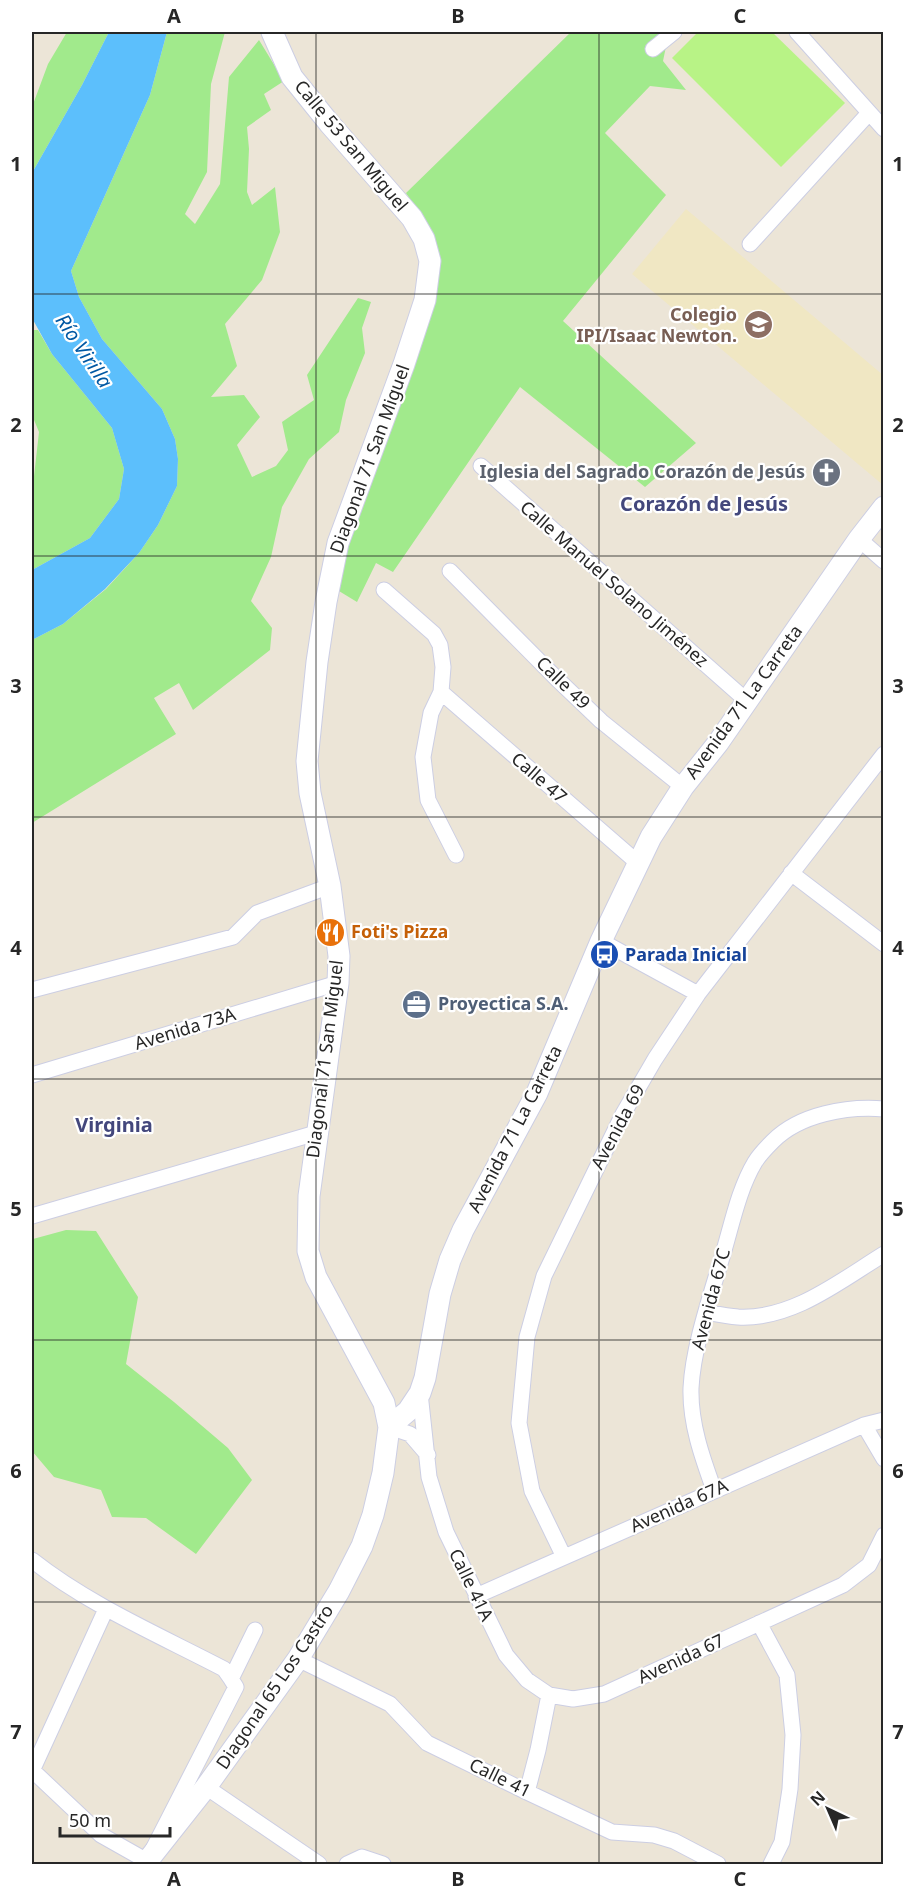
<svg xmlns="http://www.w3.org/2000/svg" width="915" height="1896" viewBox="0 0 915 1896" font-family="'Noto Sans',sans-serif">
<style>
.education{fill:#f0e7c3}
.green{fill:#a1ea8c}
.pitch{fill:#b8f386}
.water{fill:#5cbffc}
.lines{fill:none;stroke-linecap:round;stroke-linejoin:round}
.street-casing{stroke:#cccee3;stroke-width:17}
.secondary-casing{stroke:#cccee3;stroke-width:23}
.street{stroke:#fff;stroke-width:15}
.secondary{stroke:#fff;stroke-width:21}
.grid{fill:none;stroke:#272727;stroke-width:1.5;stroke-opacity:0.55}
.labels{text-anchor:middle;stroke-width:4.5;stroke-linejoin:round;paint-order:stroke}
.street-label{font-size:18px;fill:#272727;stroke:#fff}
.education-label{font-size:18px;font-weight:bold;fill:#785e54;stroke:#fff;text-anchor:end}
.worship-label{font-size:18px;font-weight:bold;fill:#5b616d;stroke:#fff;text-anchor:end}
.food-label{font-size:18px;font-weight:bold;fill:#c56008;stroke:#fff;text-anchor:start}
.transit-label{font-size:18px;font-weight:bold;fill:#164399;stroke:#fff;text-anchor:start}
.service-label{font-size:18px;font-weight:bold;fill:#4e5e75;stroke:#fff;text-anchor:start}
.water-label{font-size:20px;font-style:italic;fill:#0058a3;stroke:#fff}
.neighbourhood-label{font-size:20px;font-weight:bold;fill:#43477c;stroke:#fff}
.neatline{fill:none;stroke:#272727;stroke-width:2}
.grid-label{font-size:20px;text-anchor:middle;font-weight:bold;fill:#272727}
</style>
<rect width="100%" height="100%" fill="#ece5d7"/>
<path class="education" d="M 686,209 L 883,375 L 883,485 L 632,274 Z"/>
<path class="green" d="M 67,32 L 109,32 L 82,85 L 32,173 L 32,107 L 48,64 Z
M 167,32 L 225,32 L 211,84 L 207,172 L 185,214 L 195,224 L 220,184 L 229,77 L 259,40 L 284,81 L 264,94 L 271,110 L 247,127 L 249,149 L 247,192 L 252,205 L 275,187 L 280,232 L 262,280 L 225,324 L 237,366 L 211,397 L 244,395 L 260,417 L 237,445 L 252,477 L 276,466 L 288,450 L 282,422 L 314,400 L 307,375 L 358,298 L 371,302 L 362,328 L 365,353 L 346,400 L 339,432 L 309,459 L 282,507 L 271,557 L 251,601 L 272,628 L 270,650 L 193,710 L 179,683 L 154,698 L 176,734 L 32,823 L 32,640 L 63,624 L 106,589 L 139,553 L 158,525 L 177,486 L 178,459 L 175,439 L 162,409 L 102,339 L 79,297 L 71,271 L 150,95 Z
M 571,32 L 669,32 L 663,61 L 686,90 L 650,86 L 605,133 L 666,195 L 563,321 L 696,443 L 645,487 L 520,387 L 393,572 L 376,563 L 357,602 L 334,588 L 394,409 L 428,227 L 406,193 Z
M 32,330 L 38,330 L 52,354 L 112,428 L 124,469 L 119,499 L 90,538 L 32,570 L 32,494 L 39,432 L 32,415 Z
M 66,1230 L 96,1231 L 138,1297 L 126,1364 L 174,1402 L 228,1448 L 252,1480 L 196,1554 L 146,1518 L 112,1517 L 101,1490 L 54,1477 L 32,1451 L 32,1238 L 33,1239 Z"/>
<path class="pitch" d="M 698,32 L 772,32 L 845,103 L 781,167 L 672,58 Z"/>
<path class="water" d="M 109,32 L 167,32 L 150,95 L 71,271 L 79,297 L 102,339 L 162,409 L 175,439 L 178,459 L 177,486 L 158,525 L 139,553 L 105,589 L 63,624 L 32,640 L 32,570 L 90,538 L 119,499 L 124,469 L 112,428 L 52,354 L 32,318 L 32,173 L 82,85 Z"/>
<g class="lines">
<defs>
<path id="street" d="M 797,32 L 884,129
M 653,49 L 674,32
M 750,244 L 869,113
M 481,466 L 747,701
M 859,539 L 884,561
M 450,571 L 556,678 L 601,721 L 683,787
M 384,590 L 434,634 L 440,645 L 443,667 L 441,692 L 431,713 L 423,757 L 428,800 L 456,855
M 441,692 L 638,863
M 791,873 L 884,944
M 601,941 L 698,994
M 32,990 L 233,937 L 257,913 L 330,886
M 32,1075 L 338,983
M 32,1216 L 316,1133
M 706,1312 C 717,1314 727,1316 738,1317 C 792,1320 840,1281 884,1254
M 420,1393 L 429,1477 L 446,1532 L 506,1655 L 527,1680 L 549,1695 L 573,1699 L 604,1694 L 843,1585 L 869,1565 L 884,1535
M 864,1425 L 884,1459
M 389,1427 L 410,1434 L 428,1455
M 714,1490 C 702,1457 690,1423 691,1388 C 693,1345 713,1289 725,1247 C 733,1219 740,1187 755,1162 C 760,1154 767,1147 773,1141 C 800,1114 847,1106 884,1109
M 564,1557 L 532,1491 L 519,1423 L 527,1337 L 544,1276 L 623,1114 L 655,1059 L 698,994 L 884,754
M 32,1560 C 89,1605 159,1635 224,1669 L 231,1679
M 476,1596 L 864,1425 L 884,1420
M 759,1623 L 787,1675 L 793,1735 L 790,1789 L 782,1842 L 771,1864
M 298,1659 L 390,1704 L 427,1743 L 527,1792 L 612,1832 L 654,1835 L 674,1841 L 718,1864
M 32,1770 L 101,1835 L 147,1861 L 236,1687 L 231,1679 L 255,1630
M 32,1771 L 106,1609
M 206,1787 L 319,1864
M 527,1792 L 538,1750 L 549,1695
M 347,1864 L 362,1857 L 383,1864"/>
<path id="secondary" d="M 389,1427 L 408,1411 L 420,1393 L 425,1378 L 440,1294 L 450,1260 L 463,1230 L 537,1093 L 601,941 L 651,837 L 683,787 L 718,743 L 859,539 L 884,507
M 145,1864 L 206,1787 L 298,1659 L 339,1591 L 362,1546 L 373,1515 L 383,1473 L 389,1427 L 384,1403 L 316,1277 L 308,1251 L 309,1196 L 338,983 L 339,956 L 330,886 L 310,793 L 307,761 L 317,662 L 326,602 L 338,543 L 404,364 L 425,300 L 430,261 L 424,239 L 412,218 L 329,123 L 292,77 L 272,32"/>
</defs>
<use href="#street" class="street-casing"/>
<use href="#secondary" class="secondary-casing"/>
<use href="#street" class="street"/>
<use href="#secondary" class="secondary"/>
</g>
<path class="grid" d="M 316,32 L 316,1864M 599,32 L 599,1864M 32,294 L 884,294M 32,556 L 884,556M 32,817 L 884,817M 32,1079 L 884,1079M 32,1340 L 884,1340M 32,1602 L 884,1602"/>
<defs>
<symbol id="school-disc" viewBox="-11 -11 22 22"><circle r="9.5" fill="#8d6e63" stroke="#fff"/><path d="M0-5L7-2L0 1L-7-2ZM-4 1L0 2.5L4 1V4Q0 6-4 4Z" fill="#fff"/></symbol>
<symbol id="church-disc" viewBox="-11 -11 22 22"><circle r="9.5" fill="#6b7280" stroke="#fff"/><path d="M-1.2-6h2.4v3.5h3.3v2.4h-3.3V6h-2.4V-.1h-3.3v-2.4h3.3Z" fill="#fff"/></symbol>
<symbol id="restaurant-disc" viewBox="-11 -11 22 22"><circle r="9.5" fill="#e8710a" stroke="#fff"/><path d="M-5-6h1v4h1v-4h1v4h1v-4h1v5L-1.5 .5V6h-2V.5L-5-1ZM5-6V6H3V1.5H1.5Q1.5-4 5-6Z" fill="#fff"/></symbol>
<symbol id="bus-disc" viewBox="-11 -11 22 22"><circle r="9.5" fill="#1a4fb4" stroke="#fff"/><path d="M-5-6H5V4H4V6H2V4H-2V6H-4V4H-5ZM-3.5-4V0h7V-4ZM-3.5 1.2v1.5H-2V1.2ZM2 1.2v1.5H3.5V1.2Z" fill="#fff"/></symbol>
<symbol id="office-disc" viewBox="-11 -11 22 22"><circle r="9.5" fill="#5c6f8a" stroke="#fff"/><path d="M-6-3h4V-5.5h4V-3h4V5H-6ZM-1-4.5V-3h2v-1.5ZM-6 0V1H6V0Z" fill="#fff"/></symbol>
</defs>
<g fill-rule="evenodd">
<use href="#school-disc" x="742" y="308" width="33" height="33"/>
<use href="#church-disc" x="810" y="456" width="33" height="33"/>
<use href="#restaurant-disc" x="314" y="916" width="33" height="33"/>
<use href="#bus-disc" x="588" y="938" width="33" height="33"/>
<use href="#office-disc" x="400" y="988" width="33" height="33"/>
</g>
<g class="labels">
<g class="street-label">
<text transform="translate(351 146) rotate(50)" y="6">Calle 53 San Miguel</text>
<text transform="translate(370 459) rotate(-70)" y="6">Diagonal 71 San Miguel</text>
<text transform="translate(614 584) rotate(41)" y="6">Calle Manuel Solano Jiménez</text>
<text transform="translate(563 683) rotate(44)" y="6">Calle 49</text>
<text transform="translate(744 702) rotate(-54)" y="6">Avenida 71 La Carreta</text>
<text transform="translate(539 778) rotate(41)" y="6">Calle 47</text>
<text transform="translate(185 1029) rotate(-17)" y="6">Avenida 73A</text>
<text transform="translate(325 1059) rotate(-83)" y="6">Diagonal 71 San Miguel</text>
<text transform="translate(618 1127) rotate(-62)" y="6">Avenida 69</text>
<text transform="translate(515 1129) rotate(-63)" y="6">Avenida 71 La Carreta</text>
<text transform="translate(711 1299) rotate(-75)" y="6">Avenida 67C</text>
<text transform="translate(679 1506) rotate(-24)" y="6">Avenida 67A</text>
<text transform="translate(471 1585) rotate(64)" y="6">Calle 41A</text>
<text transform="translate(681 1659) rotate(-25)" y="6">Avenida 67</text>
<text transform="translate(275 1687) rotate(-56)" y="6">Diagonal 65 Los Castro</text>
<text transform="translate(500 1778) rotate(26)" y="6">Calle 41</text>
</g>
<g class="education-label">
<text x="737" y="321">Colegio<tspan x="737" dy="21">IPI/Isaac Newton.</tspan></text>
</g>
<g class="worship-label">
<text x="805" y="478">Iglesia del Sagrado Corazón de Jesús</text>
</g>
<g class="food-label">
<text x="351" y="938">Foti's Pizza</text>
</g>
<g class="transit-label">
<text x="625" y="961">Parada Inicial</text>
</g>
<g class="service-label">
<text x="438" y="1010">Proyectica S.A.</text>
</g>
<g class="water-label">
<text transform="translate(84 351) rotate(56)" y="7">Río Virilla</text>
</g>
<g class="neighbourhood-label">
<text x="704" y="511">Corazón de Jesús</text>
<text x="114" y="1132">Virginia</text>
</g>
</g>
<rect width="915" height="1896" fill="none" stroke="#ffffff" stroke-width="66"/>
<g transform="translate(828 1809) rotate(316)" stroke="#ffffff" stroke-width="4.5" paint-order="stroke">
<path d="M0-4.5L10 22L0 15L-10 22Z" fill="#272727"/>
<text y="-9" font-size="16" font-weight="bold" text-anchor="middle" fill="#272727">N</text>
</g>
<path d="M60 1827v9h110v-9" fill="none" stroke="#272727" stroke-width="3"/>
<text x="69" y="1827" font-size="18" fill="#272727" stroke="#ffffff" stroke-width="4.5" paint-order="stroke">50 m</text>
<rect x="33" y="33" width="849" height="1830" class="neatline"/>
<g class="grid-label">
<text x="174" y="23">A</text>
<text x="458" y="23">B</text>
<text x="740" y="23">C</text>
<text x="16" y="171">1</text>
<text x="898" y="171">1</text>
<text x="16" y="432">2</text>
<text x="898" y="432">2</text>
<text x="16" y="693">3</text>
<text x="898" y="693">3</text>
<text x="16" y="955">4</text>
<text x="898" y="955">4</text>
<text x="16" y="1216">5</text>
<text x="898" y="1216">5</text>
<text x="16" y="1478">6</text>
<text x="898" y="1478">6</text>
<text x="16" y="1739">7</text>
<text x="898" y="1739">7</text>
<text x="174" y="1886">A</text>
<text x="458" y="1886">B</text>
<text x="740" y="1886">C</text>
</g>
</svg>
